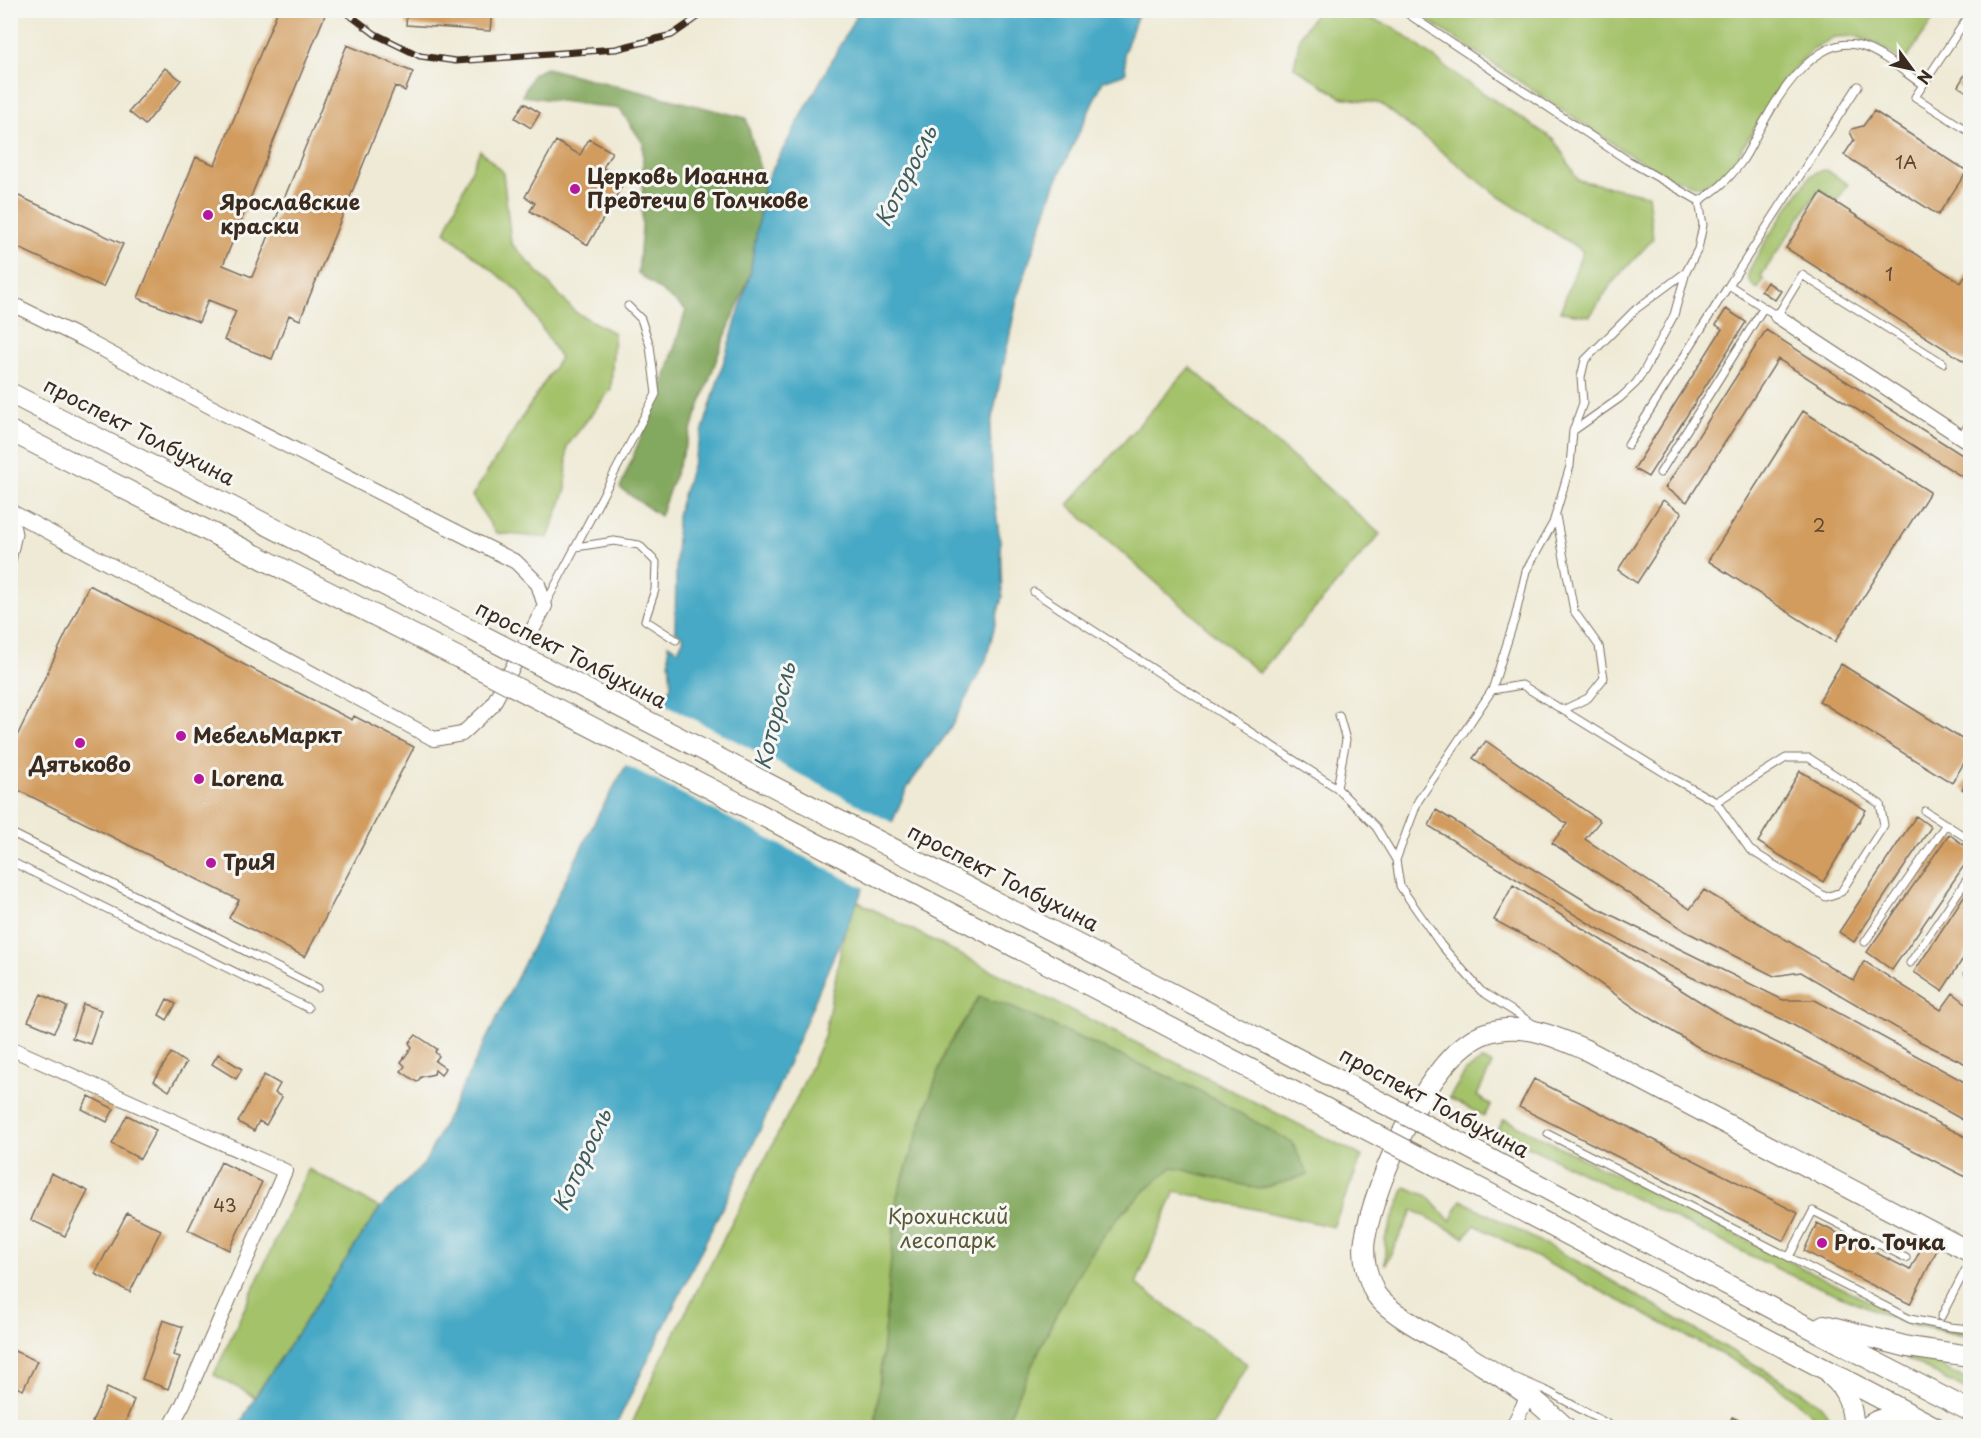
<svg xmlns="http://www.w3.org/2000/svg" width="1981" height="1438" viewBox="0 0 1981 1438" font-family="'Playpen Sans',sans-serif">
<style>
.green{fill:#a4c26a;stroke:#707644;stroke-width:1.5}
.forest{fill:#83a85e;stroke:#5f693e;stroke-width:1.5}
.water{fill:#46a9c5;stroke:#406a72;stroke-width:1.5}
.pier{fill:#efead5}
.building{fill:#d29c5e}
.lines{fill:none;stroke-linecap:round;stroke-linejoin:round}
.lane-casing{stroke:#7a6d5e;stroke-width:9}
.street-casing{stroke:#7a6d5e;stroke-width:16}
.secondary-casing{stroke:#7a6d5e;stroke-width:22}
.lane{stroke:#fff;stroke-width:7}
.street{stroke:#fff;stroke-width:14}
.secondary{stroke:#fff;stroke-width:20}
.rail-casing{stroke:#3b2a1e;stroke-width:7}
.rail{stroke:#f6f6f2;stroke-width:4.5;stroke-dasharray:14;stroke-linecap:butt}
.secondary-bridge-casing{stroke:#7a6d5e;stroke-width:22;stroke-linecap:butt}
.secondary-bridge{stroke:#fff;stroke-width:20}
.poi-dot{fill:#b5179e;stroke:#f6f6f2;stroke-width:2}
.labels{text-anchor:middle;stroke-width:6;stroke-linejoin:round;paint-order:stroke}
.number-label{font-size:18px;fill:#61462e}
.poi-label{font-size:21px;font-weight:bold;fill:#3b2a1e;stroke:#f6f6f2;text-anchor:start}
.street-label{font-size:21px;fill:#3b2a1e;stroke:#f6f6f2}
.park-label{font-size:21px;fill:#5a5835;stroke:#f6f6f2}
.water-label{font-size:22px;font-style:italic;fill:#3f5d61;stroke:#f6f6f2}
</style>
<rect width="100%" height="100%" fill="#f6f6f2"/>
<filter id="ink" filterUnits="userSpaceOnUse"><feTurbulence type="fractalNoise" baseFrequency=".0167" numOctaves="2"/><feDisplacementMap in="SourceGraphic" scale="12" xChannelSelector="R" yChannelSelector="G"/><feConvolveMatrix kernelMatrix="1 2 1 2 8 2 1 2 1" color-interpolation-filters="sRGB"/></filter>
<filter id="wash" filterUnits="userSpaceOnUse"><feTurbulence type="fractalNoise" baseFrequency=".008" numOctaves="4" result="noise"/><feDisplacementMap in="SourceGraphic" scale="24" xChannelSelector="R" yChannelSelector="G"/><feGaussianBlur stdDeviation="1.35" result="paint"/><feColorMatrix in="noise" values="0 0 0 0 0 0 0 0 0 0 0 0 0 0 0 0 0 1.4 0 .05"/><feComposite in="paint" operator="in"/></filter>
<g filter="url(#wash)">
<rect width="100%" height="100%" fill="#efead5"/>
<path class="green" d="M 1317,11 L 1351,11 L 1395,28 L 1463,80 L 1555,140 L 1578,180 L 1648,195 L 1653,239 L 1612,283 L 1590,316 L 1560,312 L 1583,251 L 1498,196 L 1381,104 L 1341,97 L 1294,67 L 1300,36 Z
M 1414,11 L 1939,11 L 1907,58 L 1901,61 L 1877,44 L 1855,36 L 1834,37 L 1813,49 L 1782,82 L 1728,172 L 1700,187 L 1670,177 L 1633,157 Z
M 480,150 L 503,173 L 511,243 L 575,312 L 614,333 L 611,389 L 567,446 L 566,489 L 548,538 L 496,533 L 472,496 L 560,358 L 533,313 L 519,292 L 445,232 Z
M 1826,170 L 1848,184 L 1837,201 L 1821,190 L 1818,191 L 1761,276 L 1764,280 L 1758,289 C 1752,286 1748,282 1748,275 C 1750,260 1799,192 1810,176 L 1819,171 Z
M 1190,367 L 1380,534 L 1259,673 L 1068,505 Z
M 851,898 L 967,958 L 1362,1156 L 1333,1227 L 1175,1191 L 1136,1284 L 1247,1364 L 1212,1427 L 630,1428 L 661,1360 L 798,1095 L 824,1037 Z
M 1482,1060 L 1492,1064 L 1477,1096 L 1491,1105 L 1484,1116 L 1449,1098 L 1466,1071 Z
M 1504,1119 L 1909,1321 L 1950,1330 L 1970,1331 L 1970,1337 L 1902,1322 L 1786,1273 L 1497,1131 Z
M 308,1169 L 380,1208 L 255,1397 L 214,1375 Z
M 1405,1187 L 1428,1196 L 1450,1221 L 1461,1200 L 1588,1267 L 1802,1392 L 1823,1407 L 1830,1420 L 1824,1427 L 1809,1412 L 1772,1381 L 1475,1225 L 1464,1237 L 1413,1210 L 1385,1265 L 1385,1239 Z
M 1896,1353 L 1936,1363 L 1970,1382 L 1970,1392 Z"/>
<path class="forest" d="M 546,68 L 746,118 L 764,184 L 750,275 L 721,347 L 660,516 L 620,488 L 665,378 L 686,310 L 638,273 L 642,228 L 643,143 L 620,109 L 522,96 L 533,74 Z
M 979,997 L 1006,1005 L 1196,1089 L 1292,1142 L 1308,1175 L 1259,1189 L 1172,1167 C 1153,1184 1132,1201 1115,1221 C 1068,1278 1035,1360 1004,1427 L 875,1427 L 897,1196 L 945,1051 Z"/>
<path class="water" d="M 859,11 L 1139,11 L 1124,53 L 1126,73 L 1103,81 L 1055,184 L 1018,295 L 990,429 L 993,490 L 1000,541 L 1002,597 L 986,660 L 949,731 L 908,786 L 825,976 L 761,1128 L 615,1427 L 238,1428 L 255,1397 L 380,1208 L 424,1164 L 597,817 L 671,686 L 668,644 L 678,650 L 684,638 L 675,631 L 677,515 L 750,275 L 764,184 Z"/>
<path class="pier" d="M 659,701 L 895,824 L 866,889 L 624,764 Z"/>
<g id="blocks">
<path class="building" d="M 278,10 L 314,10 L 325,15 L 223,265 L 252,277 L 347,45 L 413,72 L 405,91 L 395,86 L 300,320 L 289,315 L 272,359 L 224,340 L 236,311 L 208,300 L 199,322 L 138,298 L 196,157 L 215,165 Z
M 407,10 L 492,10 L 490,31 L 406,25 Z
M 1970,66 L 1970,94 L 1958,86 Z
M 165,68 L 181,80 L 145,125 L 129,112 Z
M 524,103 L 540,113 L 531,128 L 515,118 Z
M 1874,111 L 1967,171 L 1938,215 L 1844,155 L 1854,140 L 1850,132 L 1852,129 L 1863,126 Z
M 589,139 L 612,152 L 603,168 L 625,181 L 588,245 L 530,211 L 535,203 L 525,197 L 556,141 L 580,155 Z
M 10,192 L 123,244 L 103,287 L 10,244 Z
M 1821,193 L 1961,283 L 1970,268 L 1970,365 L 1786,248 Z
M 1767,282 L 1781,291 L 1775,300 L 1761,291 Z
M 1726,309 L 1746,322 L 1648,477 L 1634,469 L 1722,329 L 1716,325 Z
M 1766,330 L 1970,460 L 1970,482 L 1778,359 L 1687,502 L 1665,488 Z
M 1803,411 L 1930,492 L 1835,642 L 1708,561 Z
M 1663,500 L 1682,513 L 1637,583 L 1618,570 Z
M 89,585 L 352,720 L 354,716 L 414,747 L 305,957 L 229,918 L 239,900 L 10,786 L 10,751 Z
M 1841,664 L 1970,744 L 1970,753 L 1952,783 L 1819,701 Z
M 1486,741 L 1600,821 L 1585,839 L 1690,909 L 1704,890 L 1854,981 L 1864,961 L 1941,1010 L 1953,993 L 1970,1006 L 1970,1066 L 1919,1041 L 1801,972 L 1774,976 L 1685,931 L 1552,843 L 1567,824 L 1473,758 Z
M 1800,771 L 1866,810 L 1823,882 L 1758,842 Z
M 1970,775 L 1970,794 L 1962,789 Z
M 1436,810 L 1597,908 L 1783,1000 L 1815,1000 L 1970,1085 L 1970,1124 L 1786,1021 L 1691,977 L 1595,927 L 1429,826 Z
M 1916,816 L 1931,827 L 1854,942 L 1839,932 Z
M 1949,834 L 1970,850 L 1970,857 L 1892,970 L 1867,952 Z
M 1513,885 L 1723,1016 L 1970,1139 L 1970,1179 L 1802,1094 L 1706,1052 L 1639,1011 L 1558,954 L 1494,920 Z
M 1970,887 L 1970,948 L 1942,991 L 1914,972 Z
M 41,994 L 67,1007 L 54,1032 L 28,1021 Z
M 167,999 L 176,1004 L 167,1020 L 159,1015 Z
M 83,1004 L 101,1010 L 90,1044 L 72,1038 Z
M 416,1035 L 437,1049 L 435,1052 L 439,1056 L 435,1061 L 445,1068 L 441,1075 L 435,1070 L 434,1074 L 421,1077 L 417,1082 L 401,1071 L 405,1066 L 401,1062 L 412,1047 L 409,1043 Z
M 171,1053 L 186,1063 L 169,1091 L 154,1081 Z
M 218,1054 L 242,1069 L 236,1079 L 212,1064 Z
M 264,1075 L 280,1084 L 275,1093 L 282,1097 L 266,1125 L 259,1121 L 254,1131 L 238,1122 Z
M 1534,1079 L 1798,1213 L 1784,1241 L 1519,1107 Z
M 89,1096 L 114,1109 L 107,1122 L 82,1109 Z
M 127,1115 L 156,1130 L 140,1159 L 112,1144 Z
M 221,1162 L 262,1182 L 229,1250 L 188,1230 Z
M 51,1173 L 88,1191 L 65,1236 L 31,1220 Z
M 127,1213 L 161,1230 L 130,1292 L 95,1274 Z
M 1817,1223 L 1910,1270 L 1925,1241 L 1938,1248 L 1910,1304 L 1804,1251 Z
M 163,1320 L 183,1327 L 173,1355 L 180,1357 L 168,1389 L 142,1379 Z
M 10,1349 L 37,1361 L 23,1390 L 14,1386 L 10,1394 Z
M 107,1388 L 134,1400 L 123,1428 L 104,1428 L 92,1422 Z
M 1732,1417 L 1754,1428 L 1727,1428 Z"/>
</g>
</g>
<g filter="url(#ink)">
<use href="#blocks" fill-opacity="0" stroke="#7a6d5e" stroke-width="1.5"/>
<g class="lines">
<defs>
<path id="lane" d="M 1402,10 L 1627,160 L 1699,201
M 1970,14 L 1915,97 L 1970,132
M 1858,86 L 1729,285 L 1777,316 L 1802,275 L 1943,363
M 1573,431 L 1583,403 L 1581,377 L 1585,360 L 1636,309 L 1686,272
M 1961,437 L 1970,422
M 1628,445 L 1729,285
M 1660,473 L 1764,307
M 1556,516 L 1574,611 L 1599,646 L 1604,678 L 1588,698 L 1563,710
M 576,547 L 614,541 L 639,545 L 656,562 L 655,590 L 645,620 L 676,640
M 10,570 L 18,534 L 14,514
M 1034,592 L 1337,788 L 1376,827 L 1396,860
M 546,603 L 656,394 L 650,346 L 641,319 L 628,306
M 1492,690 L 1522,685 L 1676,780 L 1716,802 L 1750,850 L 1826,897 L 1841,892 L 1884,825 L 1880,804 L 1809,758 L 1786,758 L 1716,802
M 1337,788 L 1346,740 L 1339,715
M 1925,811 L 1970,840
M 10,832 L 318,988
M 10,861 L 308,1008
M 1865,942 L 1946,824
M 1910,963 L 1970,875
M 1970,969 L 1968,973 L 1970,974
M 1535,1025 L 1481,991 L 1441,945 L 1400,886 L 1396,860 L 1418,801 L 1492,690 L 1515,618 L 1526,571 L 1553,523 L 1570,466 L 1573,431 L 1620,398 L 1636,383 L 1644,371 L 1674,315 L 1686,272 L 1698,249 L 1703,225 L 1699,201 C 1718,189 1726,182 1740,164 C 1750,151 1756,134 1765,120 C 1782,89 1819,34 1860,46 C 1881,52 1905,73 1923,85
M 1548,1134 L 1910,1319 L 1950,1327 L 1970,1329
M 1789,1257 L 1813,1211 L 1906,1258
M 1941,1317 L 1970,1261
M 1517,1378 L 1549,1392 L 1615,1428"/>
<path id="street" d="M 10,303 L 85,340 L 213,408 L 516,562 L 538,584 L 545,606 L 492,706 L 462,734 L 434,739 L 10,511
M 1777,316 L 1970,443
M 10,1048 L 285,1171 L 183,1404 L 170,1428
M 1512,1428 L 1528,1396"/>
<path id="secondary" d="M 10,393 L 474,631
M 10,431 L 459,658
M 1456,1141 L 1779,1312 L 1970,1411
M 1435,1165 L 1937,1428
M 1824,1325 L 1908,1347 L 1970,1356
M 1831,1376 C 1848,1390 1852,1406 1854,1428
M 1566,1428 C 1554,1417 1541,1405 1528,1395 C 1510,1382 1490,1370 1471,1358 C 1449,1344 1385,1314 1374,1291 C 1367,1276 1362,1256 1365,1239 C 1375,1182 1429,1053 1486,1033 C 1522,1021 1553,1036 1586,1050 L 1970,1252
M 1866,1428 C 1882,1415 1895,1416 1914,1421"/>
</defs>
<use href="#lane" class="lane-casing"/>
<use href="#street" class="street-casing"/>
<use href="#secondary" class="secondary-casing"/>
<use href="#lane" class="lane"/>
<use href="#street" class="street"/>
<use href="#secondary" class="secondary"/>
<defs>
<path id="rail" d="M 343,10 L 375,34 L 420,56 L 456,61 L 616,49 L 672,35 L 708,10"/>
</defs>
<use href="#rail" class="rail-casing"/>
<use href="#rail" class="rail"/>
<defs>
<path id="secondary-bridge" d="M 474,631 L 1456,1141
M 459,658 L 1435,1165"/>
</defs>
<use href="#secondary-bridge" class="secondary-bridge-casing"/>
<use href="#secondary-bridge" class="secondary-bridge"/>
</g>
</g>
<g class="poi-dot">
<circle cx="575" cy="189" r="6"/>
<circle cx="208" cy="215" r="6"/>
<circle cx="181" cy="736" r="6"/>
<circle cx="80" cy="743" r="6"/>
<circle cx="199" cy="779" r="6"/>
<circle cx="211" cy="863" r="6"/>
<circle cx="1822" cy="1243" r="6"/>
</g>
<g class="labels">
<g class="number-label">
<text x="1906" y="169">1А</text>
<text x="1889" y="281">1</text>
<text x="1819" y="532">2</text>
<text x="225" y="1212">43</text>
</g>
<g class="poi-label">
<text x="587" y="184">Церковь Иоанна<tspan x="587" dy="24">Предтечи в Толчкове</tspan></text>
<text x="220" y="210">Ярославские<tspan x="220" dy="24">краски</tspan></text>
<text x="193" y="743">МебельМаркт</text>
<text x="80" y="772" text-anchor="middle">Дятьково</text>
<text x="211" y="786">Lorena</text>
<text x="223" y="870">ТриЯ</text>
<text x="1834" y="1250">Pro. Точка</text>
</g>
<g class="street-label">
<text transform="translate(139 432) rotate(27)" y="7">проспект Толбухина</text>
<text transform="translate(571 655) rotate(27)" y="7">проспект Толбухина</text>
<text transform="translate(1003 878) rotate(27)" y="7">проспект Толбухина</text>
<text transform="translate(1434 1103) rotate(28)" y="7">проспект Толбухина</text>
</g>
<g class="park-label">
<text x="948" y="1224">Крохинский<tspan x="948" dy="24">лесопарк</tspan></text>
</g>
<g class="water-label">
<text transform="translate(906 176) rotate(-63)" y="8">Которосль</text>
<text transform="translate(775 716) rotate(-76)" y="8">Которосль</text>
<text transform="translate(582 1160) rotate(-65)" y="8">Которосль</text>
</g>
</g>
<rect width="1981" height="1438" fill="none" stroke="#f6f6f2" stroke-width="36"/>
<g transform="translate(1912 69) rotate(123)" stroke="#f6f6f2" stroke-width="4.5" paint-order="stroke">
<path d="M0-4.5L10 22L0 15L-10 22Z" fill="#3b2a1e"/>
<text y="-9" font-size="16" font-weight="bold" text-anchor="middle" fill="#3b2a1e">N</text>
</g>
</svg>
